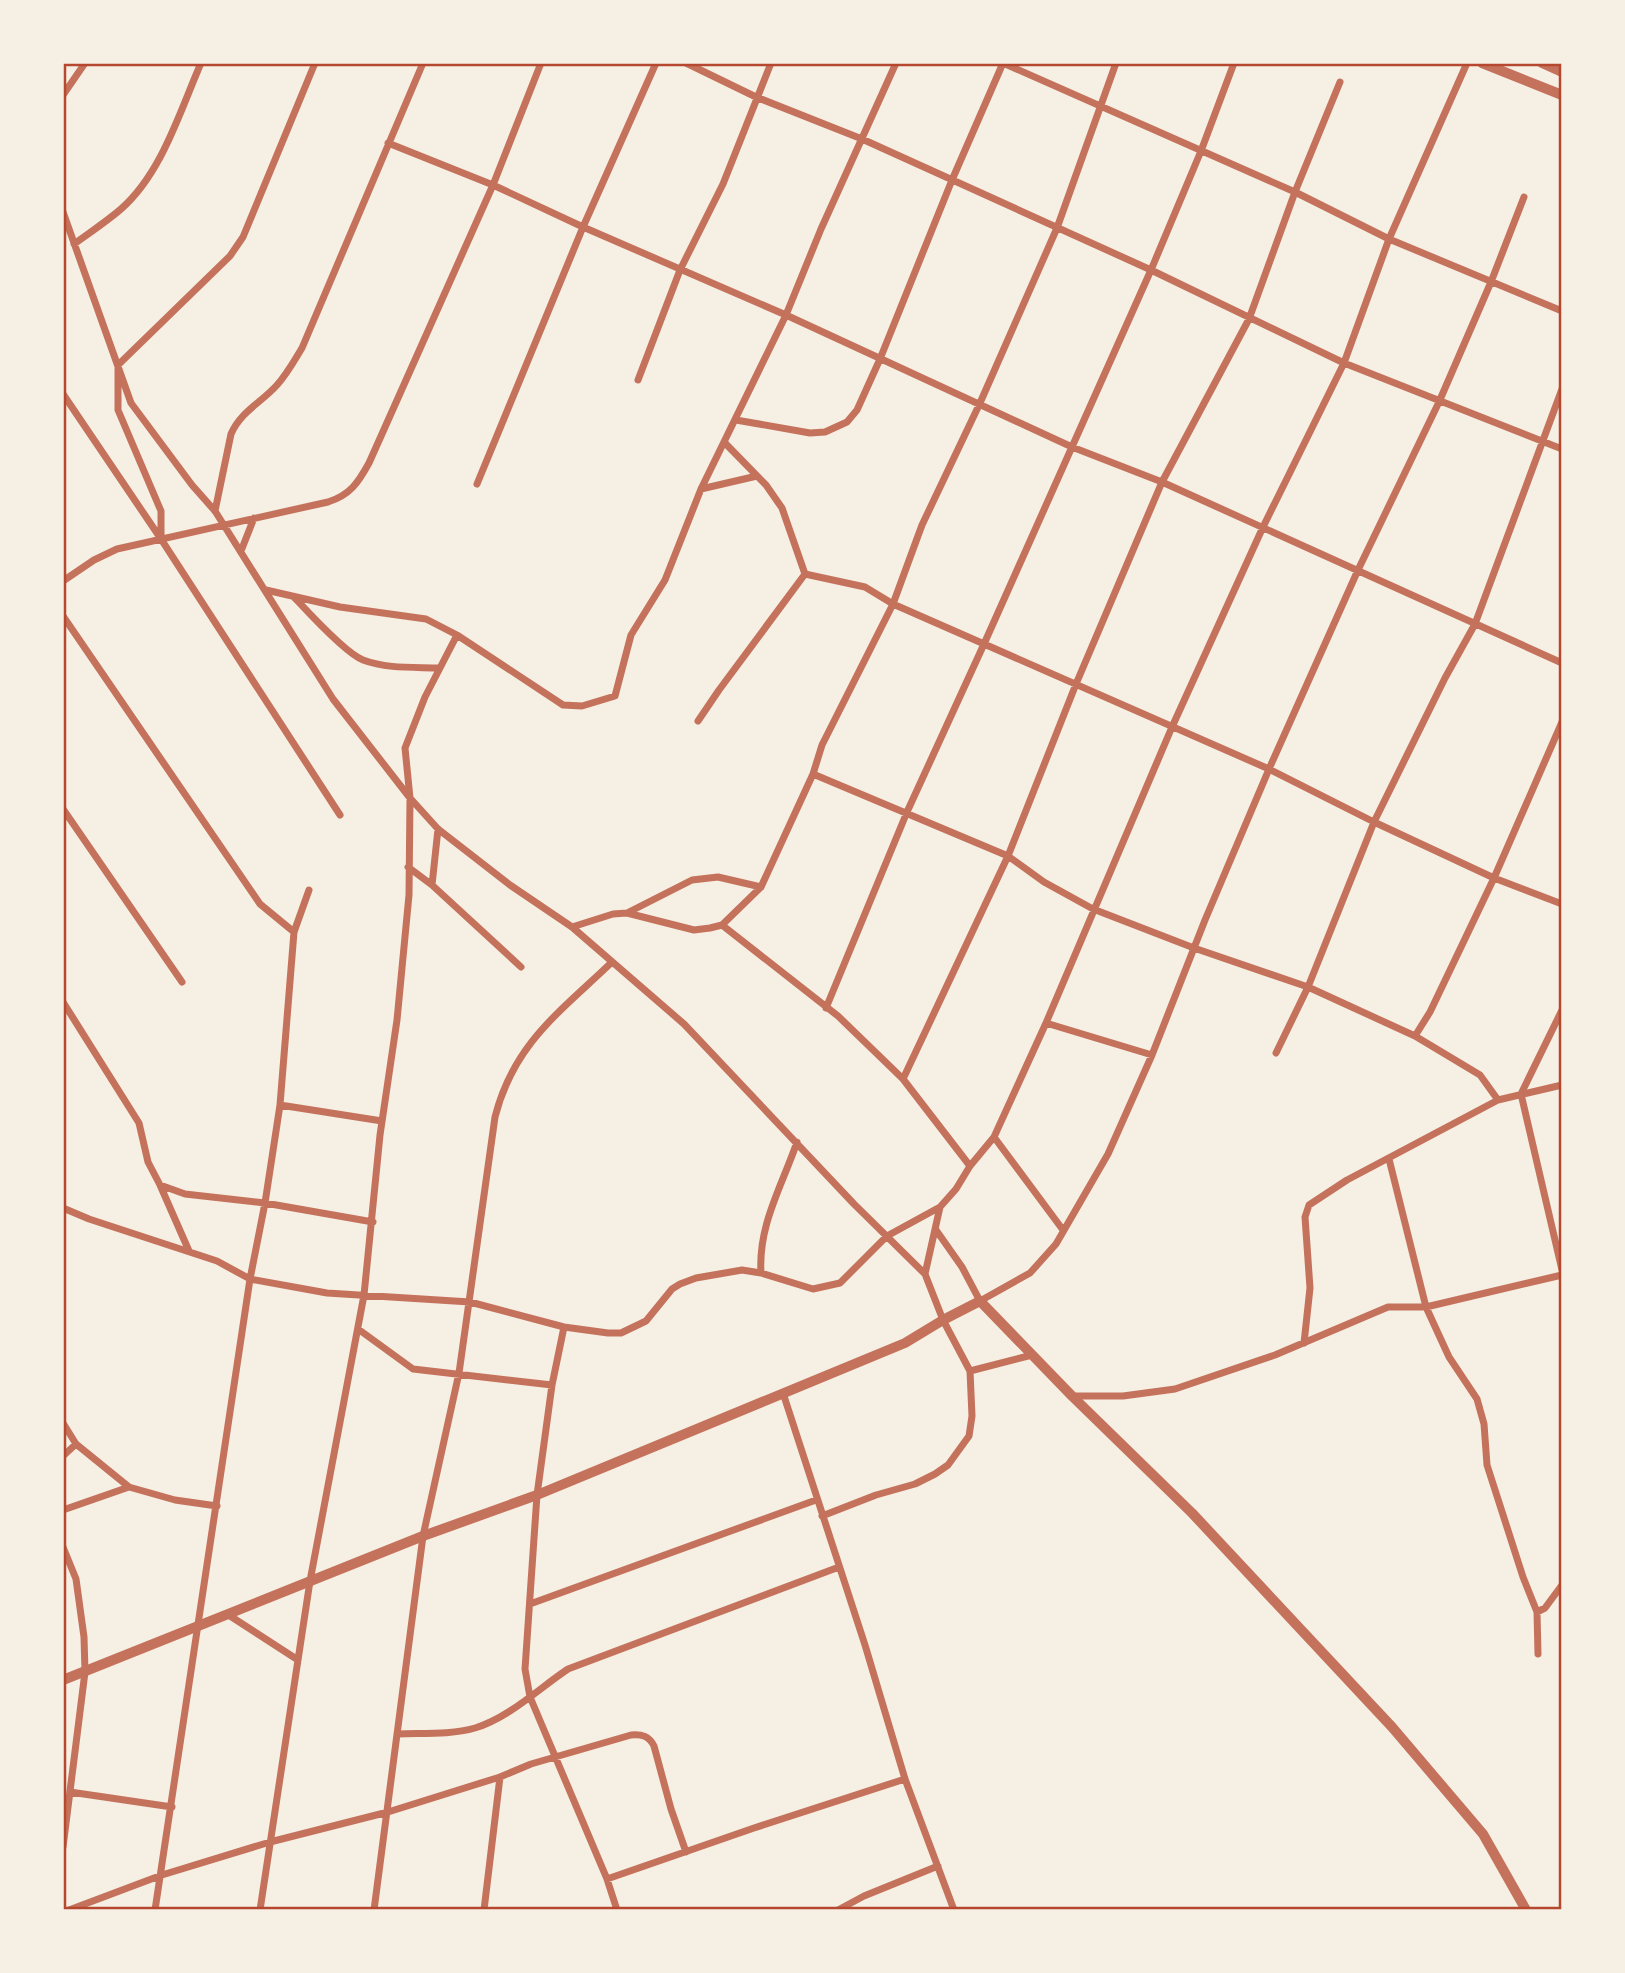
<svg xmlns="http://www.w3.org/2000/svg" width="1625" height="1973" viewBox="0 0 1625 1973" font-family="Roboto,sans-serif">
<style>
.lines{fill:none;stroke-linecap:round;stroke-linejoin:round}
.minor{stroke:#c5725c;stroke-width:7}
.tertiary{stroke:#c5725c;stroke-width:10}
.neatline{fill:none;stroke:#b5482f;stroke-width:2.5}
</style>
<rect width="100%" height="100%" fill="#f6efe4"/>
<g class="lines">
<path class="minor" d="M 686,63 L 756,97 L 862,139 L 1151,270 L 1344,363 L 1562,449
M 1003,63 L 1295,192 L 1389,239 L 1562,311
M 63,95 L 85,63
M 388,143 L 493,185 L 583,227 L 786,315 L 1072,447 L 1162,482 L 1562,663
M 63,212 L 131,403 L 192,485 L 215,511 L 333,699 L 410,798 L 438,829 L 510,885 L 572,927 L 684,1024 L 854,1204 L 925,1274 L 943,1320 L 970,1371 L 972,1416 L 969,1436 L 948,1465 L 935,1474 L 915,1484 L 876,1495 L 822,1516
M 74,244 C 89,233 106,222 121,209 C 162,173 180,111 201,63
M 638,380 L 680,270 L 723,184 L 771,63
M 63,394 L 161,539 L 340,815
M 736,420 L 810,433 L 825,432 L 847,422 L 857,410 L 880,359 L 952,180 L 1003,63
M 725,443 L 766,485 L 782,508 L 805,574 L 865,587 L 893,604 L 1269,769 L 1374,822 L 1494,878 L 1562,904
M 477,484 L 583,227 L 656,63
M 701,489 L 757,476
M 215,511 L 231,434 C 241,411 261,403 277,385 C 287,374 294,361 302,348 L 423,63
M 161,539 L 161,511 L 118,410 L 118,365 L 230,256 L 243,237 L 315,63
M 241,551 L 254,518
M 63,581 L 94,560 L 117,549 L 328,502 C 350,495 358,483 369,463 L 493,185 L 541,63
M 266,590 L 340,607 L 426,619 L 457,635 L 563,705 L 582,706 L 615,696 L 631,635 L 665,580 L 701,489 L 786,315 L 821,229 L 896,63
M 294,597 C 308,612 345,653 363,660 C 387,669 414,667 439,668
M 63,616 L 260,904 L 294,932
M 698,721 L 719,690 L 805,574
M 813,774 L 1008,856 L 1044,882 L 1093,909 L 1194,948 L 1308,987 L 1415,1036 L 1480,1075 L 1498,1100
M 63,809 L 182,982
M 438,829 L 432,885 L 521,967
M 408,867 L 432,885
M 627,913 L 692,880 L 718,877 L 761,887
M 722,925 L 838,1016 L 903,1079 L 970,1166
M 572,927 L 613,914 L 627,913 L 694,930 L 710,928 L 722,925 L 761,887 L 813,774 L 822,745 L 893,604 L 922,525 L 980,403 L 1057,228 L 1116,63
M 63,1002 L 139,1123 L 148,1162 L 160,1185 L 185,1194 L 265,1203 L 373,1222
M 826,1008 L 907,812 L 984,644 L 1151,270 L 1201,151 L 1234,63
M 1562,1010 L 1521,1094 L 1562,1270
M 1046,1023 L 1152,1055
M 1415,1036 L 1430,1012 L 1494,878 L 1562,722
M 1276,1053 L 1308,987 L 1374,822 L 1445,678 L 1475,624 L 1562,389
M 903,1079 L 1008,856 L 1076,684 L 1162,482 L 1249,319 L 1295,192 L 1340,82
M 280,1105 L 382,1121
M 994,1137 L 1063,1230
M 1389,1159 L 1426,1307 L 1449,1357 L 1477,1399 L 1484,1424 L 1487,1465 L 1523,1577 L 1537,1612 L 1538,1654
M 160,1185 L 189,1251
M 63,1208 L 89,1219 L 217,1261 L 250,1279 L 327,1293 L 470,1302 L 564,1327 L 608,1333 L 621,1333 L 646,1321 L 672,1289 L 680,1284 L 696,1278 L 742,1270 L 761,1273 C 758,1225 782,1186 797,1142
M 936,1230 L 962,1267 L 980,1301 L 1030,1273 L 1056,1244 L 1108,1154 L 1152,1055 L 1205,920 L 1269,769 L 1358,570 L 1439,402 L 1491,282 L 1524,197
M 761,1273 L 813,1289 L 840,1283 L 887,1236 L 940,1207
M 925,1274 L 940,1207 L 956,1189 L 970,1166 L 994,1137 L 1046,1023 L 1172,727 L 1263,527 L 1344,363 L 1389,239 L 1467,63
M 564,1327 L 552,1385 L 537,1495 L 525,1669 L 530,1697 L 607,1879 L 617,1910
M 358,1329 L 413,1369 L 552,1385
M 1304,1343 L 1310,1288 L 1305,1217 L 1309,1205 L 1347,1180 L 1498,1100 L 1562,1085
M 970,1371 L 1032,1355
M 783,1393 L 865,1645 L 905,1779 L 954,1910
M 1072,1396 L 1123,1396 L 1175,1389 L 1275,1355 L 1388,1307 L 1426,1307 L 1562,1275
M 63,1423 L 76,1444 L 129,1487
M 63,1456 L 76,1444
M 63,1510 L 129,1487 L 175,1500 L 217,1506
M 63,1547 L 76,1579 L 84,1637 L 85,1672 L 63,1847
M 530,1604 L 816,1500
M 1537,1612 L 1545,1608 L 1562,1585
M 227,1614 L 298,1660
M 398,1734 C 422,1733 451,1735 475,1728 C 510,1717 538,1689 568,1669 L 839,1567
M 70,1792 L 172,1807
M 607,1879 L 754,1828 L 905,1779
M 69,1910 L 162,1875 L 270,1842 L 388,1812 L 500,1777 L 531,1764 L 631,1735 C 642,1734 649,1736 654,1746 L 671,1809 L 686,1852
M 155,1910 L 250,1279 L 265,1203 L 280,1105 L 294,932 L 309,890
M 260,1910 L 310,1581 L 364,1295 L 380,1135 L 397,1020 L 409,895 L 410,798 L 405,748 L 425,697 L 457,635
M 374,1910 L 423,1536 L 459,1373 L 495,1117 C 514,1043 560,1012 612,962
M 484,1910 L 500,1777
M 838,1910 L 864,1896 L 938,1866"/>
<path class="tertiary" d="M 1482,63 L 1562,95
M 1542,63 L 1562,72
M 63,1680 L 423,1536 L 537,1495 L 905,1343 L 943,1320 L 980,1301 L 1072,1396 L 1192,1513 L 1392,1727 L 1483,1834 L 1526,1910"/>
</g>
<rect width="1625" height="1973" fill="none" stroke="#f6efe4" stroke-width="130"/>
<rect x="65" y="65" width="1495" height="1843" class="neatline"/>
</svg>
